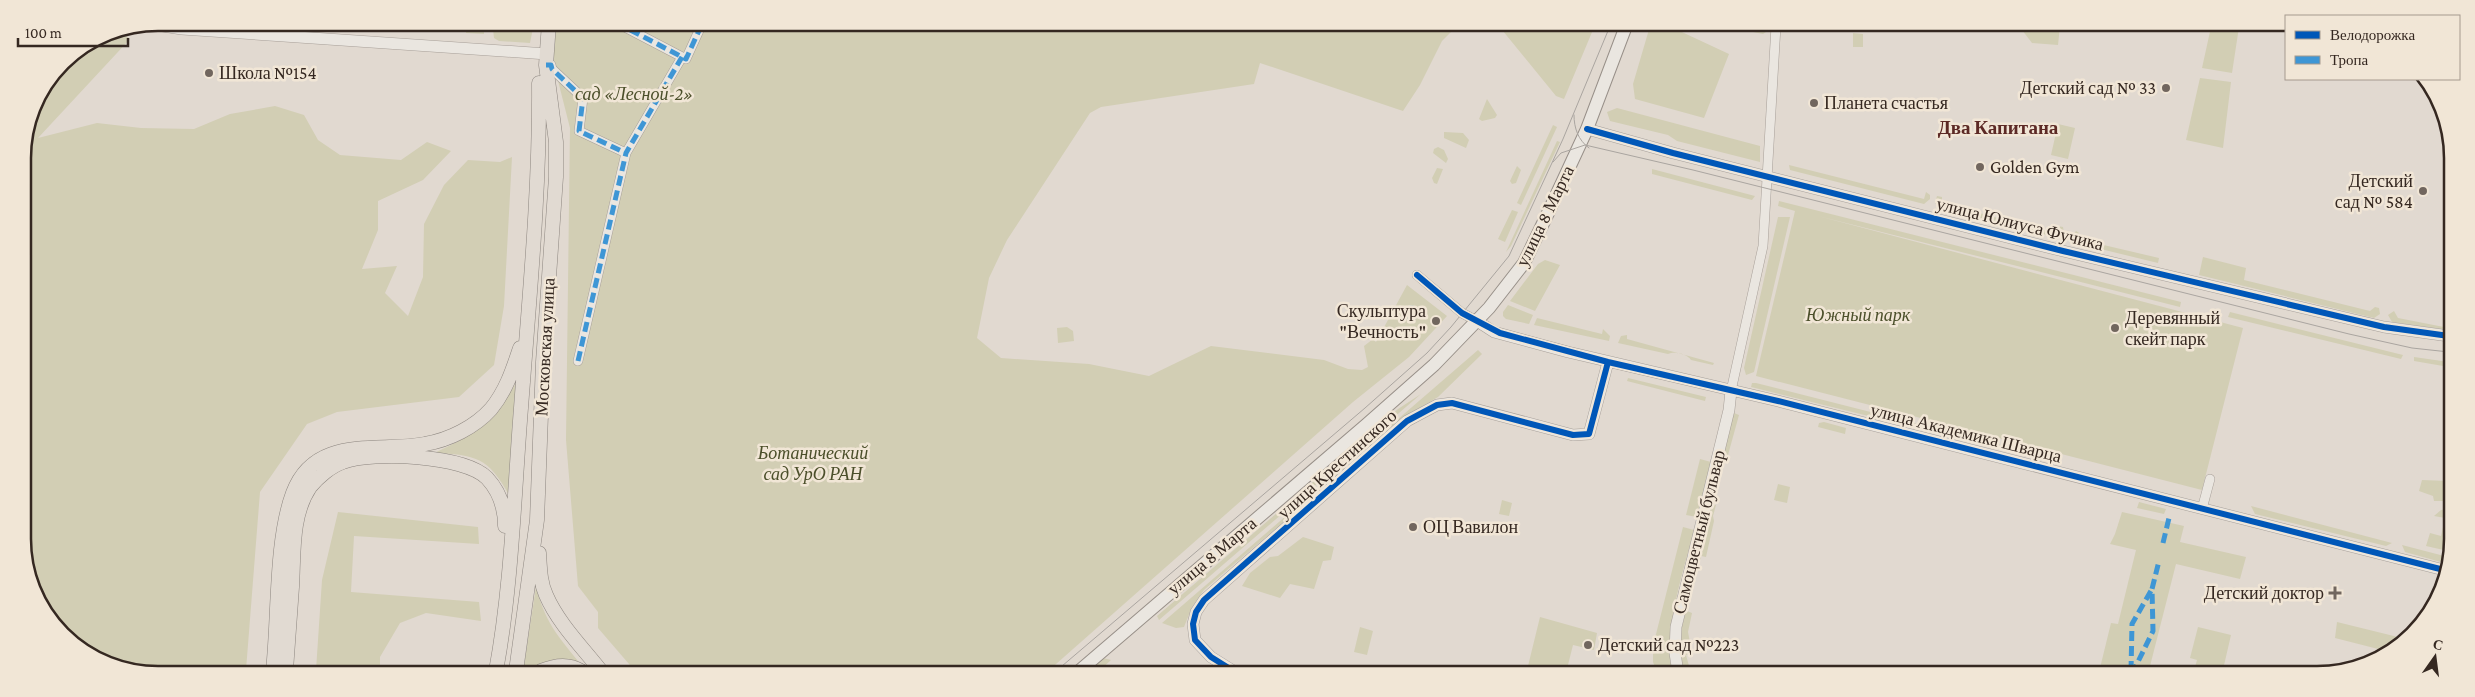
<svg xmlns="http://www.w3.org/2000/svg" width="2475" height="697" viewBox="0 0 2475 697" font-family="'Crimson Pro',serif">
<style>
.green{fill:#d2ceb4}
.water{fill:#b9c6bc}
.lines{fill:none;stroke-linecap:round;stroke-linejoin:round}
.minor-casing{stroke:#a79f98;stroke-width:10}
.tertiary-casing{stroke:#a79f98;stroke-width:12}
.secondary-casing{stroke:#978f88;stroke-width:14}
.primary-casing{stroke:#8c857f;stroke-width:15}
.minor{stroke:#eae6e0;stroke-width:9}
.tertiary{stroke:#eae6e0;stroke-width:11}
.secondary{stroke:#eae6e0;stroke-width:12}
.primary{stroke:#e1dad2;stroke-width:14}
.tram{stroke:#aaa5a0;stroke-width:1}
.quiet{stroke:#3e96d5;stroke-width:5;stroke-dasharray:10 5;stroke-linecap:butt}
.cycleway-casing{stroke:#f1e6d6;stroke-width:9}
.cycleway{stroke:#0057b8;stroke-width:6}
.poi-dot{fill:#71665e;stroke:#f1e6d6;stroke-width:2}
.labels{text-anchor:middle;stroke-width:5;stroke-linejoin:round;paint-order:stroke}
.poi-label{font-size:18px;fill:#352821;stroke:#f1e6d6;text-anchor:start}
.park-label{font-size:18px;font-style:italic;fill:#4b4f2a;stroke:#f1e6d6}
.street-label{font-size:18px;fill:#352821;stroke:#f1e6d6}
.neighbourhood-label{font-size:19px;font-weight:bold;fill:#5c2925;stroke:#f1e6d6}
.rim{fill:none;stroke:#352821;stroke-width:2.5}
</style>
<rect width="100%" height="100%" fill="#e1d9d0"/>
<path class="green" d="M 467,23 L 484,23 L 484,34 L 466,33 Z
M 532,23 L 534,23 L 530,43 L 499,41 L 494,38 L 493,29 L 497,25 L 525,27 Z
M 556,23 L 1458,25 L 1442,41 L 1420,85 L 1403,111 L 1260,63 L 1254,84 L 1101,107 L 1090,113 L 1007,240 L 989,278 L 977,338 L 1001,358 L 1089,364 L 1149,376 L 1211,346 L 1324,360 L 1348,369 L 1362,370 L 1368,367 L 1364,346 L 1373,339 L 1376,342 L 1407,285 L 1447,316 L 1409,357 L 1353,402 L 1047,672 L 635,671 L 598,628 L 598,612 L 578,586 L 566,440 L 570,128 L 553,61 Z
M 1498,25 L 1595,25 L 1564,99 L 1556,96 Z
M 1650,26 L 1669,26 L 1729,54 L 1704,118 L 1635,99 L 1633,84 Z
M 1749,26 L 1772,26 L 1772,28 L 1763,34 L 1748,31 Z
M 2025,26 L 2060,26 L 2058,45 L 2032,43 L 2022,30 Z
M 2211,27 L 2239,27 L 2232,73 L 2202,68 Z
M 119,30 L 130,39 L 38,138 L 97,123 L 141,128 L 194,129 L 230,114 L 275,106 L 304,115 L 318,140 L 340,155 L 401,160 L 427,142 L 451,151 L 423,180 L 378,201 L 378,230 L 362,269 L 397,266 L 385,293 L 408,316 L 423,277 L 424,224 L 444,185 L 468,160 L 500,162 L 512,157 L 504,306 L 494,365 L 459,397 L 337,412 L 307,424 L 260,492 L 246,670 L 123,670 L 56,629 L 25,565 L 23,150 C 27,133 29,111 37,97 C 54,68 85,37 119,30 Z
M 1853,33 L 1863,34 L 1863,47 L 1853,47 Z
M 2200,78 L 2231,82 L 2223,148 L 2186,140 Z
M 1487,99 L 1497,115 L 1495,118 L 1482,121 L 1479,119 Z
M 1617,108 L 1760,146 L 1760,162 L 1677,141 L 1668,135 L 1610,121 L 1607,112 Z
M 2058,124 L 2075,128 L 2068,159 L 2051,155 Z
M 1553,125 L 1557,127 L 1521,205 L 1517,203 Z
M 1444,132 L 1463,133 L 1469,140 L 1466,148 L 1444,138 Z
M 1557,141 L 1560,142 L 1511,246 L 1506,252 Z
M 1438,147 L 1444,150 L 1448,159 L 1446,163 L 1433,153 L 1434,149 Z
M 1789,165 L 1924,199 L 1926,192 L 1930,195 L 1930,199 L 1924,204 L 1790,170 Z
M 1517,166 L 1521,170 L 1516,183 L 1512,184 L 1510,181 Z
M 1437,168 L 1443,169 L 1437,184 L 1434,183 L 1432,178 Z
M 1652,169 L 1755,196 L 1752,200 L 1652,174 Z
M 1937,196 L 1942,197 L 1942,203 L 2055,233 L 2057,226 L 2063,227 L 2064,233 L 2058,238 L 1940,208 L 1935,203 Z
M 1779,201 L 2181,302 L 2180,307 L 1818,216 L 2243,328 L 2202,490 L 1756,376 L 1795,211 L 1778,206 Z
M 1512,210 L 1518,212 L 1505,242 L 1498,239 Z
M 1778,217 L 1790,217 L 1754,372 L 1746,375 L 1744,368 Z
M 2076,231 L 2079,233 L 2078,239 L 2159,258 L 2158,263 L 2076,243 L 2071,238 Z
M 2203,257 L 2246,268 L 2244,280 L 2370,311 L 2375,307 L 2379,308 L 2380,314 L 2374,318 L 2199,275 Z
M 1545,260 L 1560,265 L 1535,311 L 1510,301 L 1538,264 Z
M 1508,305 L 1533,315 L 1529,324 L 1506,319 L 1503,316 L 1503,312 Z
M 2394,311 L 2398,318 L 2449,328 L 2449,330 L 2392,322 L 2388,315 Z
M 2230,312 L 2403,355 L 2401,359 L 2228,317 Z
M 1537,318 L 1602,334 L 1603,329 L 1610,336 L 1609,341 L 1534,325 Z
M 1067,327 L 1073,331 L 1074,341 L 1058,343 L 1057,328 Z
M 1627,335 L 1627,339 L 1714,363 L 1713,365 L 1691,360 C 1687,354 1675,351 1668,354 L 1618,343 L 1621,336 Z
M 1478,350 L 1482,354 L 1438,397 L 1408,415 L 1204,590 L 1192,607 L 1184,627 L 1176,628 L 1162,623 Z
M 2414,357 L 2449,362 L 2449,367 L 2414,361 Z
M 1628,378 L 1706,397 L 1705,401 L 1627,381 Z
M 517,381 L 509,495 C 488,457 476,455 434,453 C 475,434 495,421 517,381 Z
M 1752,383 L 1756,383 L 2044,456 L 2027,455 L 1751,387 Z
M 1421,394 L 1159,620 L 1157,616 L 1398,409 Z
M 1734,413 L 1739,415 L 1728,455 L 1723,454 Z
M 1824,422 L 1846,428 L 1845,434 L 1818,427 L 1819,423 Z
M 1700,459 L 1711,462 L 1697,517 L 1686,515 Z
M 2422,480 L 2448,481 L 2448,501 L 2434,501 L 2433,496 L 2419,491 Z
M 1778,484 L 1790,487 L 1787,503 L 1774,500 Z
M 1502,500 L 1512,503 L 1509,516 L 1499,514 Z
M 2139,502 L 2166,509 L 2164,514 L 2137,508 Z
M 1710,504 L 1716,505 L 1713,516 L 1714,521 L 1706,557 L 1701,556 L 1687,611 L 1692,613 L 1688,632 L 1692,653 L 1686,655 L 1691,673 L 1682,673 L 1681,631 Z
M 2251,506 L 2392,543 L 2386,546 L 2255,514 Z
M 2448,509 L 2448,551 L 2426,546 L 2430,533 L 2441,536 L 2445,518 L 2434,516 L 2441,510 Z
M 338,512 L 478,527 L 479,544 L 354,536 L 351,592 L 479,602 L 481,621 L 426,613 L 400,623 L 380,657 L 380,670 L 316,670 L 322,580 Z
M 2122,512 L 2184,526 L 2180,542 L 2246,557 L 2240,579 L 2176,564 L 2148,674 L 2110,674 L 2110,671 L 2100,668 L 2111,623 L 2118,624 L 2136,550 L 2110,544 L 2115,534 Z
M 1683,527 L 1694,530 C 1682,577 1665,624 1672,673 L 1657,673 L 1653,662 L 1653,646 Z
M 1303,537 L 1334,547 L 1331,560 L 1323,561 L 1314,589 L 1290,584 L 1280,598 L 1242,586 L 1250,573 L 1270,557 L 1278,556 Z
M 2402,545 L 2448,557 L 2448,564 L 2405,552 Z
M 536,587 C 545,621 556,634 578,661 L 551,662 L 532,671 L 523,671 Z
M 1540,617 L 1597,633 L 1594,650 L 1573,645 L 1566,673 L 1540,673 L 1540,669 L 1528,666 Z
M 2337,622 L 2406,639 L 2400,646 L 2386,651 L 2335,638 Z
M 1360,627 L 1373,631 L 1367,655 L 1354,652 Z
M 2198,627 L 2231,635 L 2222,674 L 2193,674 L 2197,660 L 2190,658 Z
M 1103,658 L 1111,660 L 1098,672 L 1089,672 Z"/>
<path class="water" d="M1403 313a8 8 0 1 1 16 0a8 8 0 1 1-16 0Z"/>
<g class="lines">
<defs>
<path id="minor" d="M 617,23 L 686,59 L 702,24
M 547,65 L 551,65 L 552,69 L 583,98 L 579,131 L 626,153
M 1417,275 L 1462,313 L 1477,321
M 578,361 L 626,153 L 682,57
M 1731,391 L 1763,246 L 1776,26
M 2202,509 L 2210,479"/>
<path id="tertiary" d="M 150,24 L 182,29 L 547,54
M 1587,129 L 1673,153 L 2063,251 L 2384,327 L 2449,336
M 1477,321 L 1494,332 L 1568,352 L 1778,401 L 2448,571
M 1235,672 L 1211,657 L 1195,640 L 1193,624 L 1196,612 L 1204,600 L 1407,421 L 1437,405 L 1452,403 L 1573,435 L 1589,434 L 1608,362
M 1678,673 L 1675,653 L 1676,627 L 1729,410 L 1731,391"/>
<path id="secondary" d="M 1078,672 L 1366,425 L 1434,365 L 1489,308 L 1524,263 L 1549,211 L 1587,129 L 1626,26"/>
<path id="primary" d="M 539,553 C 540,568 540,582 546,595 C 558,623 583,648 601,671
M 273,670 C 279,618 275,541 293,493 C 315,434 378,453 425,444 C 449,440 475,427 491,409 C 506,391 513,369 520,348
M 286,670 C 288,642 290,615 292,587 C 294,554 291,515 310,487 C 318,477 331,466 343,462 C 373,451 464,455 487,478 C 500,492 505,507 505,526
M 496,671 C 512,584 514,495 521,408 C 529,300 540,191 539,83
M 516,671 L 537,520 L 543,362 L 556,177 L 556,142 L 546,65 L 549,23
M 541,671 C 555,665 568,663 581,671"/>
</defs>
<use href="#minor" class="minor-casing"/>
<use href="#tertiary" class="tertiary-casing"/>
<use href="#secondary" class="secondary-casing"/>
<use href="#primary" class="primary-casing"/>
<use href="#minor" class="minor"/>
<use href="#tertiary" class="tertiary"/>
<use href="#secondary" class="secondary"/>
<use href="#primary" class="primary"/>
<path class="tram" d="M 1574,115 C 1574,128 1578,140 1589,148
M 1553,162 L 1561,153 L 1585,145 L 1693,170 L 2349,334 L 2412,348 L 2449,352
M 1055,672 L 1365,408 L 1427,353 L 1451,327 L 1509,256 L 1563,139 L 1610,26"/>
<path class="quiet" d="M 617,23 L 686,59 L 702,24
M 546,65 L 551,65 L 552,69 L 583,98 L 579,131 L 626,153
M 578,361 L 626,153 L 682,57
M 2163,543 L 2169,518
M 2131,671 L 2132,624 L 2152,589
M 2132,674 L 2153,631 L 2152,589 L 2159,561"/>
<defs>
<path id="cycleway" d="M 1587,129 L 1673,153 L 2063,251 L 2384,327 L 2449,336
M 1417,275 L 1462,313 L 1500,333 L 1608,362 L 1778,401 L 2448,571
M 1235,672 L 1211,657 L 1195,640 L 1193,624 L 1196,612 L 1204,600 L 1407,421 L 1437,405 L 1452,403 L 1573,435 L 1589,434 L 1608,362"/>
</defs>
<use href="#cycleway" class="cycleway-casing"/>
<use href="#cycleway" class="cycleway"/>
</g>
<g class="poi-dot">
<circle cx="209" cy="73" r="5"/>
<circle cx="2166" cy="88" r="5"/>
<circle cx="1814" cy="103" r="5"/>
<circle cx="1980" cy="167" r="5"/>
<circle cx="2423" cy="191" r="5"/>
<circle cx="1436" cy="321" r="5"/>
<circle cx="2115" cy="328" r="5"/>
<circle cx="1413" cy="527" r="5"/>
<path d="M2332.5 585.5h5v5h5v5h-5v5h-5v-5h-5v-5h5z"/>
<circle cx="1588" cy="645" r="5"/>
</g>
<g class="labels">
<g class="poi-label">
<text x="219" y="79">Школа №154</text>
<text x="2156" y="94" text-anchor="end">Детский сад № 33</text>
<text x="1824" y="109">Планета счастья</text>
<text x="1990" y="173">Golden Gym</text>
<text x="2413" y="187" text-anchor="end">Детский<tspan x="2413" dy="21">сад № 584</tspan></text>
<text x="1426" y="317" text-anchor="end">Скульптура<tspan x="1426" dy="21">"Вечность"</tspan></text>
<text x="2125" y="324">Деревянный<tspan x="2125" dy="21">скейт парк</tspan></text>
<text x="1423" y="533">ОЦ Вавилон</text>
<text x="2324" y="599" text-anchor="end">Детский доктор</text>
<text x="1598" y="651">Детский сад №223</text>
</g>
<g class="park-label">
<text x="634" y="100">сад «Лесной-2»</text>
<text x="1858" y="321">Южный парк</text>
<text x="813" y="459">Ботанический<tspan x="813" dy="21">сад УрО РАН</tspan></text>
</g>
<g class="street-label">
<text transform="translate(1545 216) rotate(-64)" y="6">улица 8 Марта</text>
<text transform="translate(2020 224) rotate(14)" y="6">улица Юлиуса Фучика</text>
<text transform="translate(545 347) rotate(-87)" y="6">Московская улица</text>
<text transform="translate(1966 433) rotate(14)" y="6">улица Академика Шварца</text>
<text transform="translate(1337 464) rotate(-42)" y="6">улица Крестинского</text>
<text transform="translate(1699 532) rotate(-76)" y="6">Самоцветный бульвар</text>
<text transform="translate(1212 556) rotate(-40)" y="6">улица 8 Марта</text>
</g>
<g class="neighbourhood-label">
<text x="1998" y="134">Два Капитана</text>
</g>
</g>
<path d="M0 0H2475V697H0ZM158 31H2317A127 127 0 0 1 2444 158V539A127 127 0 0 1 2317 666H158A127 127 0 0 1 31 539V158A127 127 0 0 1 158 31Z" fill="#f1e6d6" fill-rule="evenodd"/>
<path class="rim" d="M158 31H2317A127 127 0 0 1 2444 158V539A127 127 0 0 1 2317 666H158A127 127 0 0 1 31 539V158A127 127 0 0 1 158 31Z"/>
<rect x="2285" y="15" width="175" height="65" fill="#f1e6d6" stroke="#a69a8e"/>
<rect x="2295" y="31" width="25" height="8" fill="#0057b8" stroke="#a69a8e"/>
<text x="2330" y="40" font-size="15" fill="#352821">Велодорожка</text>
<rect x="2295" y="56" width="25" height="8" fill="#3e96d5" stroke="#a69a8e"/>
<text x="2330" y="65" font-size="15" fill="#352821">Тропа</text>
<g transform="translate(2435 657) rotate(14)" stroke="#f1e6d6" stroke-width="4" paint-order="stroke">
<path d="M0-4L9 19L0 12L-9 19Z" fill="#352821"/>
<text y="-8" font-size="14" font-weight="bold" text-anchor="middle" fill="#352821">С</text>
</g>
<path d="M18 38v8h110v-8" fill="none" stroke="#352821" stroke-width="2.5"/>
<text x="25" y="38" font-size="15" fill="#352821" stroke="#f1e6d6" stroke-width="4" paint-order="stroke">100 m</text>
</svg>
